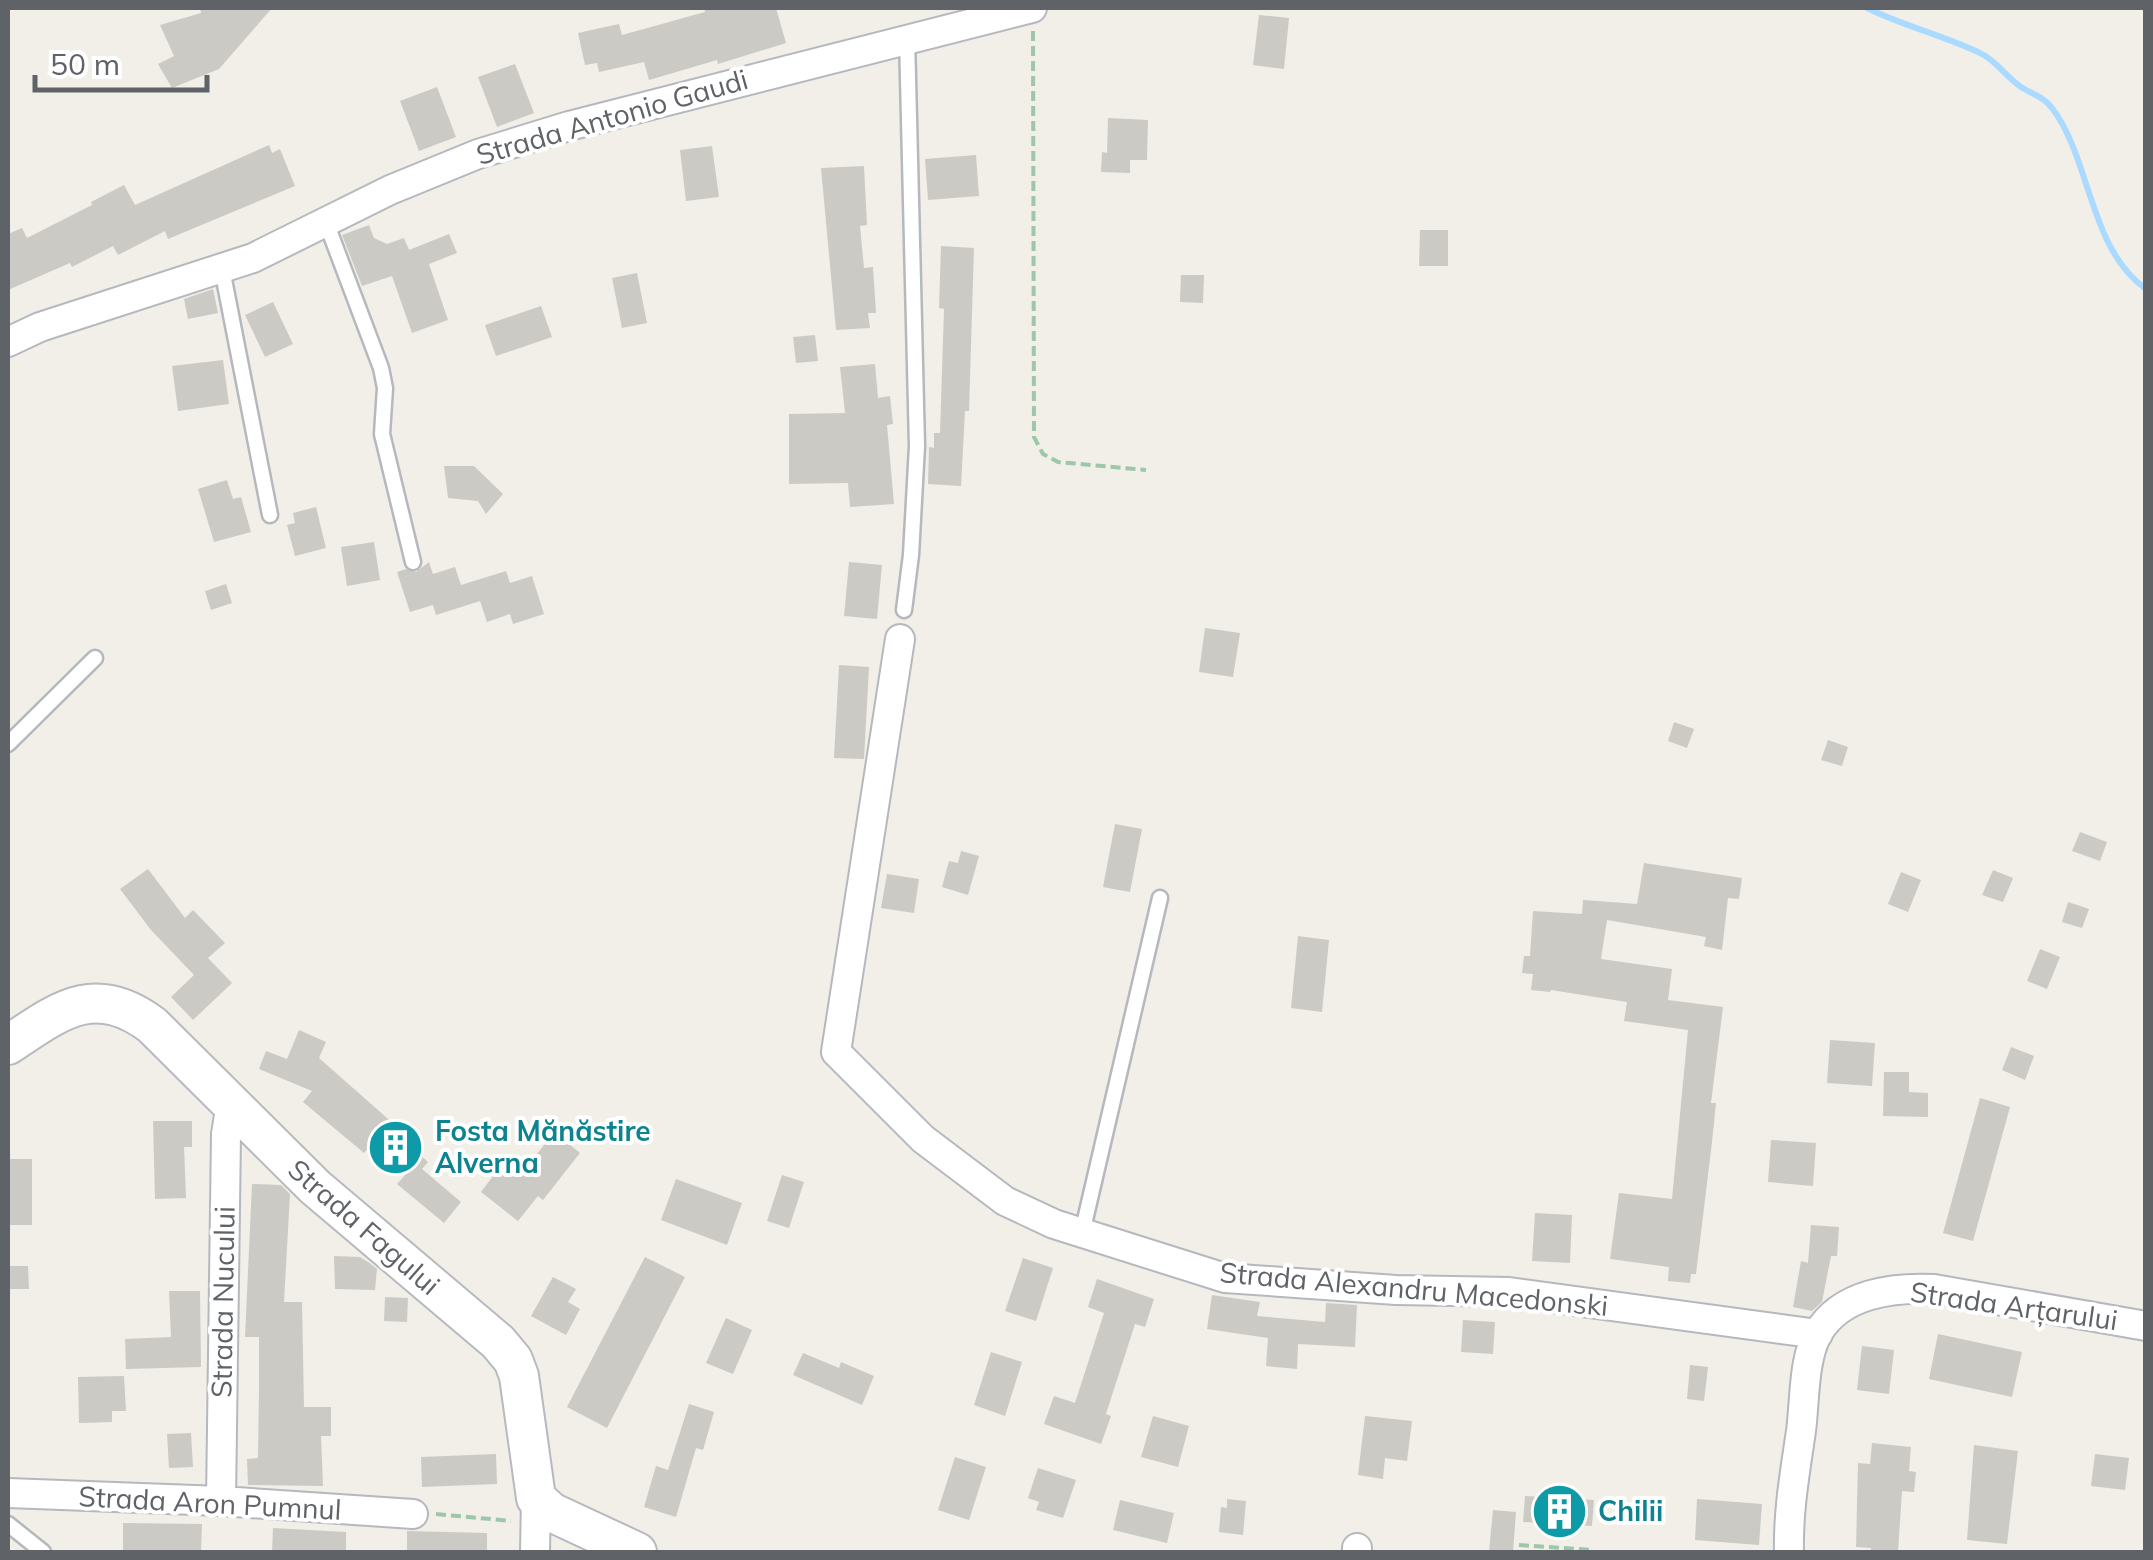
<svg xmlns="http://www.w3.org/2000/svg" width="2153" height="1560" viewBox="0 0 2153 1560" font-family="Mulish,sans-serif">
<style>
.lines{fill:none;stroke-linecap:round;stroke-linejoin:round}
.stream{stroke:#aadaff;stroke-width:6}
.building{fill:#cccac5}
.lane-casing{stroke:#b5b8bc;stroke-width:19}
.street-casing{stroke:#b5b8bc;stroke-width:32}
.secondary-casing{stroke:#b6babf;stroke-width:42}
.path{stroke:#9cc7a9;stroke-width:4;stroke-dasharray:10 5;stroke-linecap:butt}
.lane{stroke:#fff;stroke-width:14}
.street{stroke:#fff;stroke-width:28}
.secondary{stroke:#fff;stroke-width:38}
.labels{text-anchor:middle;stroke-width:8;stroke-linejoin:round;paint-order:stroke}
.street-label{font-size:28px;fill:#5f6368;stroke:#fff}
.culture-label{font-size:28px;font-weight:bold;fill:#0d838f;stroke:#fff;text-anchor:start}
</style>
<rect width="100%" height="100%" fill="#f1efe8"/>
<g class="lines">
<path class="stream" d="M 1867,8 C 1903,26 1943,35 1980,53 C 1996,60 2006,77 2021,87 C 2032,94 2044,97 2052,108 C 2091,159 2089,249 2146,289"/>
</g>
<path class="building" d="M 200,8 L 272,8 L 219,69 L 172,88 L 158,64 L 174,56 L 160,25 L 201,13 Z
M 704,8 L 776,8 L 786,43 L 718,64 L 717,60 L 649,80 L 644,62 L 599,72 L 597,63 L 585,65 L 578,33 L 619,24 L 622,35 L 705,12 Z
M 1259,15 L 1289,18 L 1284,69 L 1253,65 Z
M 515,64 L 534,113 L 497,127 L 478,77 Z
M 437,87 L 456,137 L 419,151 L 400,101 Z
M 1108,118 L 1148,120 L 1147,160 L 1130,160 L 1130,173 L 1101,172 L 1102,152 L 1107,153 Z
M 269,145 L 272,153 L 280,149 L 295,186 L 168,239 L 165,231 L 118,255 L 113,246 L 72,267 L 70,263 L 8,290 L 8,234 L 22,228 L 27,238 L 92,205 L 91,202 L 124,185 L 135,205 Z
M 712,146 L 719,197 L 686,201 L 680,150 Z
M 976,155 L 979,196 L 928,200 L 925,159 Z
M 864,166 L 867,225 L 860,226 L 864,268 L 873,267 L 876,313 L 868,313 L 870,328 L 836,330 L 821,168 Z
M 369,225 L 374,238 L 387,244 L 404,238 L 409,250 L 449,234 L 457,253 L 429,264 L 448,320 L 412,333 L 392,276 L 362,286 L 342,235 Z
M 1420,230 L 1448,230 L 1448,266 L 1419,266 Z
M 941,246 L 974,248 L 969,411 L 965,411 L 961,486 L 928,484 L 929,447 L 934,448 L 934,433 L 940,433 L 944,309 L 939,308 Z
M 637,273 L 647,323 L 622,328 L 612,278 Z
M 1181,275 L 1204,275 L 1203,303 L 1180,302 Z
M 213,289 L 218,313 L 188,319 L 184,299 Z
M 273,302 L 293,344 L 265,357 L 245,315 Z
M 541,306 L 552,337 L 496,356 L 485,325 Z
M 815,335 L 818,361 L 796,363 L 793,337 Z
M 223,360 L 229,404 L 178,411 L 172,366 Z
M 875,364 L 878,398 L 890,396 L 893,424 L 887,425 L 894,504 L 850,507 L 848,483 L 789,484 L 789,414 L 845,413 L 840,367 Z
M 444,466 L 474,466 L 503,494 L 486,514 L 478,501 L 448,498 Z
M 227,480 L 233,499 L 241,497 L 251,532 L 214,542 L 198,489 Z
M 316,507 L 326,548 L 295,556 L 287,525 L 295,523 L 293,513 Z
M 374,542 L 380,580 L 347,586 L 341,547 Z
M 429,562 L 433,574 L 455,567 L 461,585 L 506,571 L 510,583 L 532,576 L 544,614 L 513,624 L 510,614 L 487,622 L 480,601 L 436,615 L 433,605 L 410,612 L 397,572 L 406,569 L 416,572 Z
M 849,562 L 882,565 L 877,619 L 844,616 Z
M 226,584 L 232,603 L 211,610 L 205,591 Z
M 1205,628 L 1240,633 L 1233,677 L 1199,672 Z
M 839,665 L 869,667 L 864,759 L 834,758 Z
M 1674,722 L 1694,729 L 1687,748 L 1668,741 Z
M 1828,740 L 1848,747 L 1842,766 L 1821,760 Z
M 1115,824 L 1142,829 L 1130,892 L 1103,887 Z
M 2080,832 L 2107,842 L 2100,861 L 2072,851 Z
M 961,851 L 979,856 L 968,895 L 942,887 L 949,861 L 958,863 Z
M 1644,863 L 1742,878 L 1739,899 L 1728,898 L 1722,950 L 1704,946 L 1706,937 L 1607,920 L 1601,959 L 1672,969 L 1668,1000 L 1723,1007 L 1711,1103 L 1716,1103 L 1712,1142 L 1696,1274 L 1691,1274 L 1690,1283 L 1668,1281 L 1669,1267 L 1610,1259 L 1619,1193 L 1672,1199 L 1688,1030 L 1624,1021 L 1627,1002 L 1551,990 L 1550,992 L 1531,990 L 1533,974 L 1522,973 L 1524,956 L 1530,956 L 1533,911 L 1582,914 L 1583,900 L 1637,904 Z
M 148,869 L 185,918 L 193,910 L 225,943 L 208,958 L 232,983 L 193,1020 L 171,997 L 194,975 L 151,930 L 120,889 Z
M 1993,870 L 2013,878 L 2003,902 L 1982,895 Z
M 1901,872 L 1921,880 L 1908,912 L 1888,904 Z
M 887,874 L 919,879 L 914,913 L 881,908 Z
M 2068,902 L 2089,909 L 2082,928 L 2062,922 Z
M 1298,936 L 1329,940 L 1322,1012 L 1291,1008 Z
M 2040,949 L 2060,957 L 2047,989 L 2027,981 Z
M 299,1030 L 326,1042 L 319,1058 L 421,1148 L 417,1152 L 428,1162 L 422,1169 L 461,1202 L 444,1223 L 397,1184 L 406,1174 L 371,1145 L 364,1153 L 303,1102 L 312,1091 L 259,1069 L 266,1051 L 287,1059 Z
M 1830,1040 L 1875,1043 L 1872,1086 L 1827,1083 Z
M 2011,1047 L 2034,1056 L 2025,1080 L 2002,1070 Z
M 1884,1072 L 1909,1072 L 1909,1092 L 1928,1093 L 1928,1117 L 1883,1116 Z
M 1980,1098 L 2010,1107 L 1973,1241 L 1943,1233 Z
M 153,1121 L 192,1121 L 192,1147 L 184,1147 L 186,1198 L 155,1199 Z
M 554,1132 L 580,1153 L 543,1200 L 538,1196 L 518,1221 L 481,1192 L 502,1164 L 519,1177 Z
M 1771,1140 L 1816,1143 L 1813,1186 L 1768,1182 Z
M 8,1159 L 32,1159 L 32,1225 L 8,1225 Z
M 782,1175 L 804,1182 L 789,1228 L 767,1221 Z
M 676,1179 L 742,1203 L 727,1245 L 661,1220 Z
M 252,1184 L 281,1185 L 290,1194 L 284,1302 L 302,1302 L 304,1407 L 331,1407 L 331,1436 L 321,1436 L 323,1486 L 248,1485 L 247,1459 L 258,1458 L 259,1389 L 259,1337 L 245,1337 Z
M 1535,1213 L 1572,1215 L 1570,1263 L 1532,1261 Z
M 1811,1225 L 1839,1227 L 1837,1256 L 1831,1256 L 1822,1302 L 1812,1311 L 1793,1307 L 1801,1261 L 1808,1263 Z
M 334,1256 L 360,1257 L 371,1264 L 377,1269 L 375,1290 L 335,1289 Z
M 645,1257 L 685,1277 L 607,1428 L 567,1407 Z
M 1023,1258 L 1053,1268 L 1036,1321 L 1005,1311 Z
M 8,1266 L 28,1266 L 29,1289 L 8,1289 Z
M 553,1277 L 576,1289 L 568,1302 L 580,1309 L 566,1335 L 531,1316 Z
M 1097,1279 L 1154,1299 L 1145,1327 L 1135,1324 L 1106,1414 L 1111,1416 L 1101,1444 L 1044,1424 L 1054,1396 L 1075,1403 L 1104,1313 L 1088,1307 Z
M 169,1291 L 200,1291 L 201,1367 L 126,1369 L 125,1339 L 171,1337 Z
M 1212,1295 L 1260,1302 L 1257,1316 L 1325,1322 L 1326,1303 L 1357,1305 L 1355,1347 L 1298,1344 L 1297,1369 L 1266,1366 L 1268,1338 L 1207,1329 Z
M 385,1297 L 408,1298 L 407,1322 L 384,1321 Z
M 726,1318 L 752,1330 L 733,1374 L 706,1363 Z
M 1463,1320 L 1495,1322 L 1493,1354 L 1461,1352 Z
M 1938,1334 L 2022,1352 L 2012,1397 L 1929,1379 Z
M 1862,1346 L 1894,1350 L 1889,1394 L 1857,1390 Z
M 991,1352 L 1022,1362 L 1005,1416 L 974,1405 Z
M 803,1353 L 839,1368 L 841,1362 L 874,1376 L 862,1405 L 793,1375 Z
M 1690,1365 L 1708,1367 L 1704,1401 L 1687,1399 Z
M 124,1376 L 126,1411 L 112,1411 L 112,1422 L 79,1423 L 78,1377 Z
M 689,1404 L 714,1412 L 703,1450 L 696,1448 L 676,1517 L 644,1507 L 656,1466 L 668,1470 Z
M 1153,1416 L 1189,1426 L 1178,1467 L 1141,1457 Z
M 1365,1416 L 1412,1421 L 1407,1461 L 1385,1458 L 1383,1479 L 1358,1475 Z
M 191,1433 L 193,1467 L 169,1468 L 167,1434 Z
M 1872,1443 L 1911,1447 L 1909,1471 L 1916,1472 L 1914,1492 L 1902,1491 L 1898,1552 L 1871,1552 L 1871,1548 L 1856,1547 L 1858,1463 L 1870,1464 Z
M 1974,1445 L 2018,1451 L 2007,1544 L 1967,1540 Z
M 496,1454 L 497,1484 L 422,1487 L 421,1457 Z
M 2095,1454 L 2129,1458 L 2125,1490 L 2091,1486 Z
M 955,1457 L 986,1467 L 969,1520 L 938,1510 Z
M 1038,1468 L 1076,1480 L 1063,1518 L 1036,1510 L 1039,1502 L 1028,1498 Z
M 1525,1496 L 1594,1500 L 1592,1526 L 1523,1522 Z
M 1227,1499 L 1246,1501 L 1243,1535 L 1219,1532 L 1221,1507 L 1227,1508 Z
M 1697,1499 L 1762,1504 L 1759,1545 L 1695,1540 Z
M 1120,1500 L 1174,1513 L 1167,1543 L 1113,1530 Z
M 1493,1510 L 1516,1512 L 1513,1552 L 1489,1552 Z
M 123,1523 L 202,1524 L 201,1552 L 123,1552 Z
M 273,1528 L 346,1532 L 346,1552 L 272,1552 Z
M 407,1531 L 487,1533 L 487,1552 L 407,1552 Z"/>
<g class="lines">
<defs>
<path id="lane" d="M 326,222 L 381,368 L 385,388 L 382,434 L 413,562
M 222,269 L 270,515
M 904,610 L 911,555 L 917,446 L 907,37
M 8,744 L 95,658
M 1082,1233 L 1160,898
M 8,1524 L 43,1552"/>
<path id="street" d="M 8,342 L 40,327 L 253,258 L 390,190 L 478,154 L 569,126 L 1032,8
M 900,639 L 836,1052 L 923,1139 L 1005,1201 L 1054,1224 L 1225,1278 L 1396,1290 L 1509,1292 L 1818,1334
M 8,1493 L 221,1501 L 413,1514
M 221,1501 L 226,1134 L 231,1103
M 535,1552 L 536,1498
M 1357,1552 L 1357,1548
M 1789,1552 C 1788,1511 1795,1472 1801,1431 C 1805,1401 1803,1359 1818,1333 C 1841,1293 1894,1287 1934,1289 L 2146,1326"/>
<path id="secondary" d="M 8,1045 C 59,1011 94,982 152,1025 L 315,1187 L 498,1342 L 513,1360 L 519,1376 L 536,1498 L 551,1512 L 637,1552"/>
</defs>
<use href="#lane" class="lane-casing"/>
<use href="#street" class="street-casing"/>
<use href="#secondary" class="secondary-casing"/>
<path class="path" d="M 1033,31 L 1034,437 L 1043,454 L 1058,462 L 1146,470
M 436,1514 L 511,1521
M 1519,1545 L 1593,1550 L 1593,1552"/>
<use href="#lane" class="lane"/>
<use href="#street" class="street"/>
<use href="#secondary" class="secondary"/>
</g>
<defs>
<symbol id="building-disc" viewBox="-11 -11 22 22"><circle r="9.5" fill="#0f9aa8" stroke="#fff"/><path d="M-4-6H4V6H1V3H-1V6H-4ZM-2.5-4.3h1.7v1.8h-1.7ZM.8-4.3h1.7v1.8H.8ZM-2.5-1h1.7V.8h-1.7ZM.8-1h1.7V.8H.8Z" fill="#fff"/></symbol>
</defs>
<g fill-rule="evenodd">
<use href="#building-disc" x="364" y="1116" width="63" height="63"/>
<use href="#building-disc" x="1528" y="1480" width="63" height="63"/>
</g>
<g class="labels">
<g class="street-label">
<text transform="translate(612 117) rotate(-16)" y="10">Strada Antonio Gaudi</text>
<text transform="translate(364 1227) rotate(41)" y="10">Strada Fagului</text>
<text transform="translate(1414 1289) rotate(5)" y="10">Strada Alexandru Macedonski</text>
<text transform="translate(223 1302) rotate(-89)" y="10">Strada Nucului</text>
<text transform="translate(2014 1306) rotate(8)" y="10">Strada Arțarului</text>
<text transform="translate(210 1503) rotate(3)" y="10">Strada Aron Pumnul</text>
</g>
<g class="culture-label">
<text x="435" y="1141">Fosta Mănăstire<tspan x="435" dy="32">Alverna</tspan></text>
<text x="1598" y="1521">Chilii</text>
</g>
</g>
<rect width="2153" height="1560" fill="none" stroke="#5f6368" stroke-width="20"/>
<path d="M35 75v15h172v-15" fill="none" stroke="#5f6368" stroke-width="5"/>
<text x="50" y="75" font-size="30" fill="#5f6368" stroke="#ffffff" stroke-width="8" paint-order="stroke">50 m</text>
</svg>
